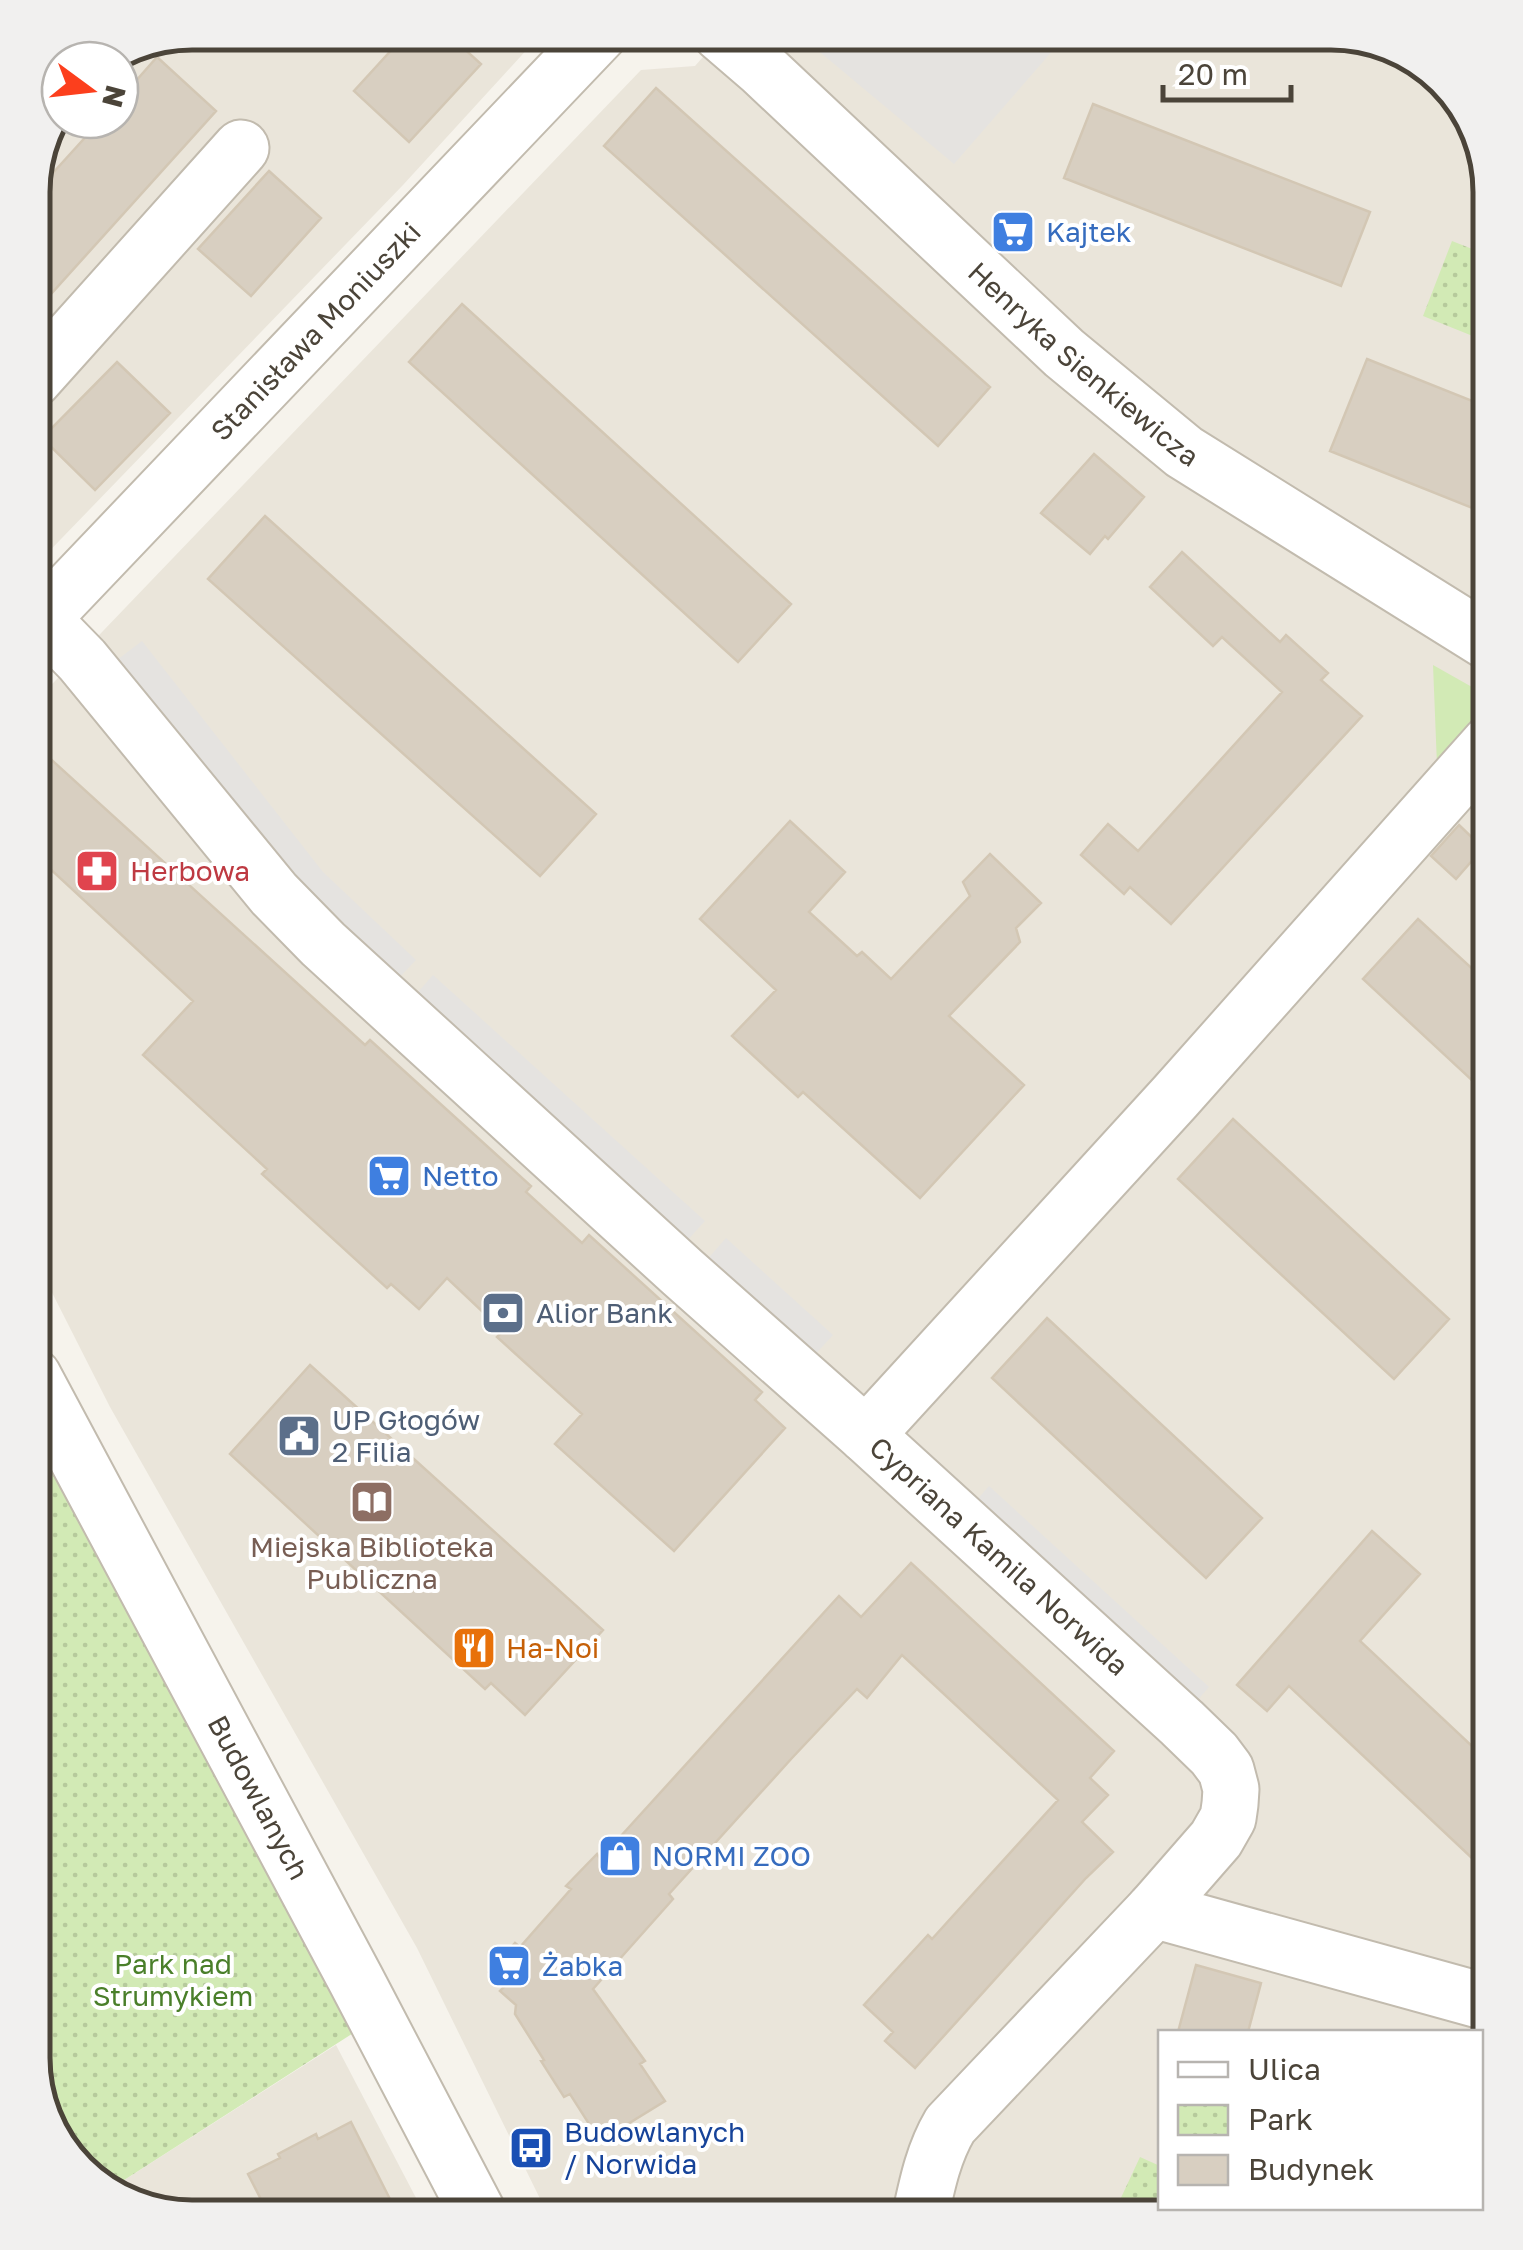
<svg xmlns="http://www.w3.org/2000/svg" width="1523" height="2250" viewBox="0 0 1523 2250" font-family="'Golos Text',sans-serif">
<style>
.residential{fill:#eae5da}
.green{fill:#d2eab5}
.park{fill:url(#park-dots)}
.parking{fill:#e5e3e0}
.building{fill:#d8cfc1;stroke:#d3c7b4;stroke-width:2.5}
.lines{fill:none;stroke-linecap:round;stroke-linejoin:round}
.minor-casing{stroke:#c2bbae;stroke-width:59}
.minor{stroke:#fff;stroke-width:55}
.labels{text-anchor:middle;stroke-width:8;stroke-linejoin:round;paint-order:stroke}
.shop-label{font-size:28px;fill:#366cbe;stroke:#fff;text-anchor:start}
.street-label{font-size:28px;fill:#4b4439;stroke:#fff}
.health-label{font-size:28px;fill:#be3a42;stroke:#fff;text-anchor:start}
.service-label{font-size:28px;fill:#4e5e75;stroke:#fff;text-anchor:start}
.education-label{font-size:28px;fill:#785e54;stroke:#fff}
.food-label{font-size:28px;fill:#c56008;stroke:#fff;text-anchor:start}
.park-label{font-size:28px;fill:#4a7f2a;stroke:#fff}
.transit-label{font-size:28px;fill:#164399;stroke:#fff;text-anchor:start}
.rim{fill:none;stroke:#4b4439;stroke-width:5}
</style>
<defs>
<pattern id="park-dots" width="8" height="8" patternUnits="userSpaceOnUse" patternTransform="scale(2.5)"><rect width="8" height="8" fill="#d2eab5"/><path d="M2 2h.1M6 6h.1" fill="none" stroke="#b6ca9c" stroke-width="1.8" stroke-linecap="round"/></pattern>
</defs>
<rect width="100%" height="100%" fill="#f6f3ec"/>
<path class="residential" d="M 192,33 L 542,33 L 403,185 L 33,568 L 33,181 L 63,120 L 120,120 L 120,60 Z
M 724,33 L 1341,33 L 1411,54 L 1469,113 L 1490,192 L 1490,2058 L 1481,2095 L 1480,2032 L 1160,2032 L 1160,2208 L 1369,2208 L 1331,2217 L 549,2217 L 417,1948 L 110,1407 L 33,1255 L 33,704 L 641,70 L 695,66 Z
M 336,2045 L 426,2217 L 182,2217 L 112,2196 L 107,2191 Z"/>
<path class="green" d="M 1433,665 L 1472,687 C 1485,724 1460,739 1437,765 Z"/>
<path class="park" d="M 1452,241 L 1490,256 L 1490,343 L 1423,316 Z
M 33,1414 L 358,2030 L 107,2191 L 54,2137 L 33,2058 Z
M 1140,2157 L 1160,2166 L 1160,2208 L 1249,2208 L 1252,2209 L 1248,2217 L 1112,2217 Z"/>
<path class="parking" d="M 797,33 L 1068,33 L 954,164 Z
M 142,641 L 323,872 L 416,960 L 394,983 L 294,888 L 117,660 Z
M 433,975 L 705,1221 L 684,1244 L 412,999 Z
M 726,1238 L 833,1335 L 811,1359 L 704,1263 Z
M 989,1486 L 1209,1687 L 1188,1711 L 968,1510 Z"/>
<path class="building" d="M 407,33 L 447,33 L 481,64 L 409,142 L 354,91 Z
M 157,57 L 216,111 L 33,314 L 33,195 L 101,120 L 120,120 L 120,99 Z
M 656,88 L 990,387 L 938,446 L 604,146 Z
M 1093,104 L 1370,212 L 1341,286 L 1064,178 Z
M 269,171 L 321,218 L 251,296 L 198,249 Z
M 462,304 L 791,604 L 738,662 L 409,362 Z
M 1367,359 L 1490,408 L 1490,515 L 1330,451 Z
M 117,362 L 170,413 L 95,490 L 42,438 Z
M 1094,454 L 1144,497 L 1108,539 L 1105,536 L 1090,554 L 1041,513 Z
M 265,516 L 596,814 L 540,876 L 208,579 Z
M 1182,552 L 1280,642 L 1286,635 L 1328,673 L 1321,680 L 1362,716 L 1171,924 L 1130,887 L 1124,894 L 1081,855 L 1108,824 L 1138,851 L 1282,692 L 1222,637 L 1213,646 L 1150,587 Z
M 33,743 L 365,1045 L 370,1040 L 531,1186 L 526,1192 L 582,1243 L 589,1235 L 762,1392 L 755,1400 L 785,1428 L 674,1551 L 555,1444 L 582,1414 L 497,1337 L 503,1331 L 447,1278 L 419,1309 L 391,1284 L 387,1288 L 262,1174 L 267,1169 L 143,1055 L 193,1001 L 33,853 Z
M 790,821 L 845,872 L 809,912 L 857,956 L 862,952 L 891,979 L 970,896 L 963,882 L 990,854 L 1041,903 L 1016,928 L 1020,942 L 949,1016 L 1024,1085 L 920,1198 L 803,1092 L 798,1097 L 732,1036 L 776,990 L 700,919 Z
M 1459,825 L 1483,848 L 1456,879 L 1431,856 Z
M 1418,919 L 1490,985 L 1490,1097 L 1363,979 Z
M 1233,1119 L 1449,1319 L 1394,1379 L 1178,1179 Z
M 1047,1318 L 1262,1518 L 1206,1578 L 992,1378 Z
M 310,1365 L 603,1630 L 525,1715 L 491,1683 L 485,1689 L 230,1454 Z
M 1372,1531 L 1420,1574 L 1360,1641 L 1490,1763 L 1490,1875 L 1289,1686 L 1267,1711 L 1237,1685 Z
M 911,1563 L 1114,1751 L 1090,1778 L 1108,1795 L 1082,1822 L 1113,1852 L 1086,1878 L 915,2068 L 885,2041 L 893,2032 L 864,2005 L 928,1935 L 932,1939 L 1058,1800 L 902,1655 L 867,1698 L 857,1689 L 792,1758 L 669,1894 L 673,1899 L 593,1989 L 645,2061 L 640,2064 L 665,2101 L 600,2141 L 570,2094 L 564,2097 L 541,2061 L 544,2060 L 515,2014 L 516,2005 L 500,1991 L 506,1985 L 489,1972 L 515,1943 L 520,1947 L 571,1889 L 566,1886 L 597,1854 L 600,1859 L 839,1596 L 861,1617 Z
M 1196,1965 L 1261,1983 L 1248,2032 L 1178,2032 Z
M 351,2122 L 399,2217 L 270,2217 L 248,2174 L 280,2158 L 278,2154 L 316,2134 L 318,2139 Z"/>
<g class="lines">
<defs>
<g id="minor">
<path id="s1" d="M 720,33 L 763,70 L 1064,353 L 1184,452 L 1490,643"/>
<path d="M 33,380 L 241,148"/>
<path id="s2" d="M 42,619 L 82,660 L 274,894 L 323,944 L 682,1272 L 866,1435 L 1182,1723 L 1214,1754 L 1226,1770 L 1231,1789 L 1230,1804 L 1228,1818 L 1216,1839 L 1154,1910 L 950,2125 C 933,2154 927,2185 920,2217"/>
<path id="s3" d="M 33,628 L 600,33"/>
<path id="s4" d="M 33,1376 L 356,1980 L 480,2217"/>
<path d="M 866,1435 L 1175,1097 L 1490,743"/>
<path d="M 1154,1910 L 1490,2003"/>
</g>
</defs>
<use href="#minor" class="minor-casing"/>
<use href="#minor" class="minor"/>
</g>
<defs>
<symbol id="supermarket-square" viewBox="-11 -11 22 22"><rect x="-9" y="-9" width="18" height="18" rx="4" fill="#3f7fe0" stroke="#fff"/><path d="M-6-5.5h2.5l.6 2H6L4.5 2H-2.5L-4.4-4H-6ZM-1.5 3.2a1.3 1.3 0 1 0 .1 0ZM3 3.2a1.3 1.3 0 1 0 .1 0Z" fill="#fff"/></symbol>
<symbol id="pharmacy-square" viewBox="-11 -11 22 22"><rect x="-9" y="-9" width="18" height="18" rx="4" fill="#e0444e" stroke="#fff"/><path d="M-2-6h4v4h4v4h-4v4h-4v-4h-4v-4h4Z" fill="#fff"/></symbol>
<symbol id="bank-square" viewBox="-11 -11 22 22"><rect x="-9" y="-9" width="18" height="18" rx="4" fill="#5c6f8a" stroke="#fff"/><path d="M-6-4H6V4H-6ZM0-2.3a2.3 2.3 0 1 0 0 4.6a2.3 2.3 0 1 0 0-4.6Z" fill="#fff"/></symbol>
<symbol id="civic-square" viewBox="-11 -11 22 22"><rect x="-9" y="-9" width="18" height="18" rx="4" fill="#5c6f8a" stroke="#fff"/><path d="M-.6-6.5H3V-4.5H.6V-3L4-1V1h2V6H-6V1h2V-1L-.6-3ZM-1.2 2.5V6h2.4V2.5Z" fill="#fff"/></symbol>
<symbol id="library-square" viewBox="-11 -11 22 22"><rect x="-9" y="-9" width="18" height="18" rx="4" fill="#8d6e63" stroke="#fff"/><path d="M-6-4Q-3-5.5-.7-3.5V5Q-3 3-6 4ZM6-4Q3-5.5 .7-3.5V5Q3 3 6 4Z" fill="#fff"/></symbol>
<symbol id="restaurant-square" viewBox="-11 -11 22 22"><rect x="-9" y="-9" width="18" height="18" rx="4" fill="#e8710a" stroke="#fff"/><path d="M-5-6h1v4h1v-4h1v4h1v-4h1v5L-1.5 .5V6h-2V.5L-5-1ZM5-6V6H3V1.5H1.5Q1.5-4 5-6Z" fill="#fff"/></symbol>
<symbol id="shop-square" viewBox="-11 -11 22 22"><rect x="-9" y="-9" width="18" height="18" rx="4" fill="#3f7fe0" stroke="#fff"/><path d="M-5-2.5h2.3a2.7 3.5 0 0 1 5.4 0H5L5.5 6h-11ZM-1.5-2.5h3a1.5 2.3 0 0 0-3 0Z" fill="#fff"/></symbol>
<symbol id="bus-square" viewBox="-11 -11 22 22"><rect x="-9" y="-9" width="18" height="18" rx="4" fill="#1a4fb4" stroke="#fff"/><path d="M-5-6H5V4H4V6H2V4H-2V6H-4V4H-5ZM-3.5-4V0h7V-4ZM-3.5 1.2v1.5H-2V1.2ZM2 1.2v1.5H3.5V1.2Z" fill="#fff"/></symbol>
</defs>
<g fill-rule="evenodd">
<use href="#supermarket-square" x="988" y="207" width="50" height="50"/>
<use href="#pharmacy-square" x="72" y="846" width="50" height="50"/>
<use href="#supermarket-square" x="364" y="1151" width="50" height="50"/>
<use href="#bank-square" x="478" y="1288" width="50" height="50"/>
<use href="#civic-square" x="274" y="1411" width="50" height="50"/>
<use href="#library-square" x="347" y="1477" width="50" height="50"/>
<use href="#restaurant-square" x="449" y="1623" width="50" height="50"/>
<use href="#shop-square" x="595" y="1831" width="50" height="50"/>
<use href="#supermarket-square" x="484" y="1941" width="50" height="50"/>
<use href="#bus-square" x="506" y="2123" width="50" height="50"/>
</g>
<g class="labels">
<g class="shop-label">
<text x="1046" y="242">Kajtek</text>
<text x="422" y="1186">Netto</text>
<text x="652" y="1866">NORMI ZOO</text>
<text x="542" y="1976">Żabka</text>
</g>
<g class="street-label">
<text dy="10" stroke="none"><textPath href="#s3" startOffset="410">Stanisława Moniuszki</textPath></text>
<text dy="10" stroke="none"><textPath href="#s1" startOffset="492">Henryka Sienkiewicza</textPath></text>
<text dy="10" stroke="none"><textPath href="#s2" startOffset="1342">Cypriana Kamila Norwida</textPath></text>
<text dy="10" stroke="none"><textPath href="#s4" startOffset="478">Budowlanych</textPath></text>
</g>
<g class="health-label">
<text x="130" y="881">Herbowa</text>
</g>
<g class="service-label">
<text x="536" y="1323">Alior Bank</text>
<text x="332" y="1430">UP Głogów<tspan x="332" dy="32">2 Filia</tspan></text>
</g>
<g class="education-label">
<text x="372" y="1557">Miejska Biblioteka<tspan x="372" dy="32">Publiczna</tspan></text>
</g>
<g class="food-label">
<text x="506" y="1658">Ha-Noi</text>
</g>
<g class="park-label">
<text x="173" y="1974">Park nad<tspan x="173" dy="32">Strumykiem</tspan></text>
</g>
<g class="transit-label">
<text x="564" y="2142">Budowlanych<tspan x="564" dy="32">/ Norwida</tspan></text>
</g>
</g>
<path d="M0 0H1523V2250H0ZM192 50H1331A142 142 0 0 1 1473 192V2058A142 142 0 0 1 1331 2200H192A142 142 0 0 1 50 2058V192A142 142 0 0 1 192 50Z" fill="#f1f0ef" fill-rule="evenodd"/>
<path class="rim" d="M192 50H1331A142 142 0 0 1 1473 192V2058A142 142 0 0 1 1331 2200H192A142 142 0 0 1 50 2058V192A142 142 0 0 1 192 50Z"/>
<rect x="1158" y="2030" width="325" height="180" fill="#ffffff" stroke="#b7b4b0" stroke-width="2.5"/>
<rect x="1178" y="2062" width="50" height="15" fill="#ffffff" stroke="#b7b4b0" stroke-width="2.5"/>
<text x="1248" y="2080" font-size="30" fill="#4b4439">Ulica</text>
<rect x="1178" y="2105" width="50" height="30" fill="url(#park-dots)" stroke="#b7b4b0" stroke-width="2.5"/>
<text x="1248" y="2130" font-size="30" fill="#4b4439">Park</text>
<rect x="1178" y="2155" width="50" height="30" fill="#d8cfc1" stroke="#b7b4b0" stroke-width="2.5"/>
<text x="1248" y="2180" font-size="30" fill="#4b4439">Budynek</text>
<g transform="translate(90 90) rotate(105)"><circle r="48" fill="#ffffff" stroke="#b7b4b0" stroke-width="2.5"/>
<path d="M0-8L18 38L0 25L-18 38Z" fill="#fc3f1d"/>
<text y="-15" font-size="28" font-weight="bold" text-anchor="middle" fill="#4b4439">N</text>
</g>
<path d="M1163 85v15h128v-15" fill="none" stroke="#4b4439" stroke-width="5"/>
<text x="1178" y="85" font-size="30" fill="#4b4439" stroke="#ffffff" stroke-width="8" paint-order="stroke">20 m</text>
</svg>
